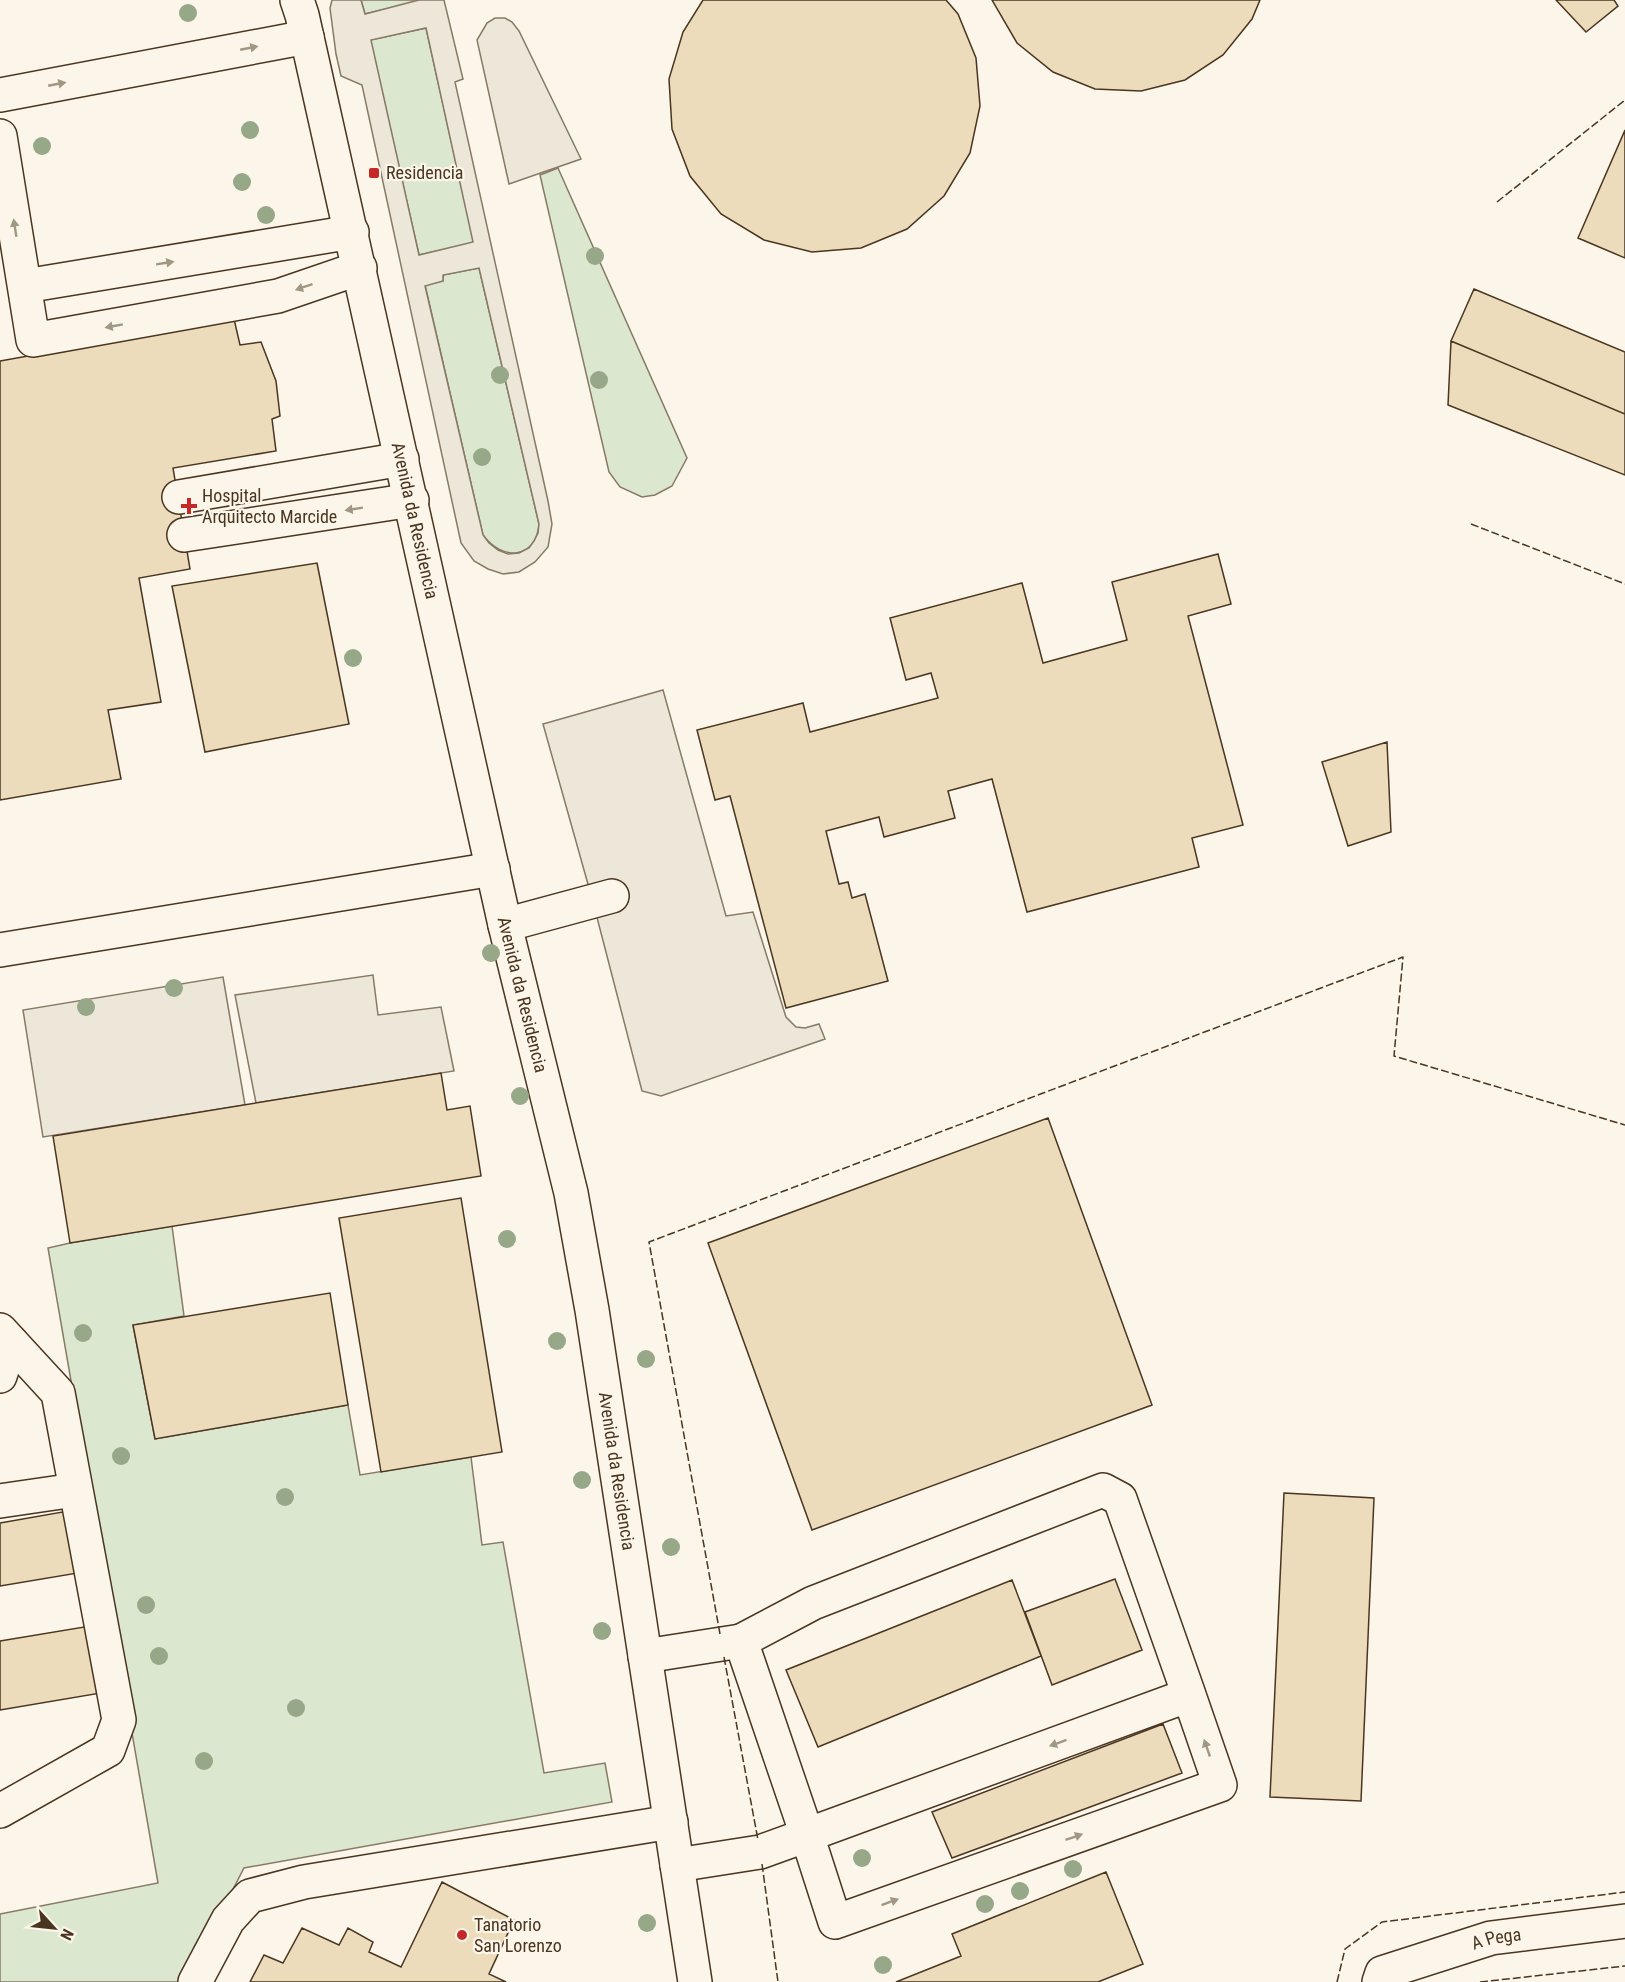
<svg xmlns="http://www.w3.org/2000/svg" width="1625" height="1982" viewBox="0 0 1625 1982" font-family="'Roboto Condensed',sans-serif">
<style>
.green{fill:#dce7d0;stroke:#887966;stroke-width:1.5}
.parking{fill:#ede7d9;stroke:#887966;stroke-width:1.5;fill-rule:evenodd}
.building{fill:#ecdcbc;stroke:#4a3520;stroke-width:1.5}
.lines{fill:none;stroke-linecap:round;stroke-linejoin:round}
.minor-casing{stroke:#4a3520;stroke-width:36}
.minor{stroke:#fbf6e9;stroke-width:33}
.fence{stroke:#4a3520;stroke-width:1.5;stroke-dasharray:8 3;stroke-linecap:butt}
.tree{fill:#96a887}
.oneway{fill:#a29684}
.poi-dot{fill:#c62828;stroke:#fbf6e9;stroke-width:2}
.labels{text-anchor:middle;stroke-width:4.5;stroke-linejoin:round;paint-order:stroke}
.poi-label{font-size:18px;fill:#4a3520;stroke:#fbf6e9;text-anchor:start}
.street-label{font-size:18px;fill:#4a3520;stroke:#fbf6e9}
</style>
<rect width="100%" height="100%" fill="#fbf6e9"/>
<path class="green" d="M 361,0 L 419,0 L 420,1 L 365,14 Z
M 426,28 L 474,243 L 419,255 L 370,40 Z
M 558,168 L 687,458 L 672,486 L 655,495 L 642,497 L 620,487 L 609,472 L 540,175 Z
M 479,268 L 539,524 C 536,560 502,561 483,535 L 425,285 L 443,281 L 443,275 Z
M 172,1226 L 184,1316 L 133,1325 L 155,1439 L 348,1405 L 360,1475 L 471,1457 L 482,1545 L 503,1542 L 544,1773 L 605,1763 L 612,1802 L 244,1868 L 185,1982 L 0,1982 L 0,1914 L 158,1883 L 48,1248 L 70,1243 Z"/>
<path class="parking" d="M 332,0 L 361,0 L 365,14 L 419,0 L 444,0 L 463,79 L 455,82 L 548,501 L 552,524 L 548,547 L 535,562 L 519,572 L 503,574 L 488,569 L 474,561 L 461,543 L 362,85 L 341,76 L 336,54 L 330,8 ZM 426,28 L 473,242 L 419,255 L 371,40 ZM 479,268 L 539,524 L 538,533 L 534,541 L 529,548 L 519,553 L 508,554 L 498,550 L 489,543 L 483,535 L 425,286 L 443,281 L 443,275 Z
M 495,18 L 505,18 L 512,22 L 519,31 L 581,159 L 509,184 L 477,40 L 487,23 Z
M 663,690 L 726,916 L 753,912 L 786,1017 L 796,1027 L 805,1028 L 819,1024 L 825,1039 L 661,1096 L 642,1091 L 593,902 L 543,724 Z
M 373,975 L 378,1015 L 441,1007 L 454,1071 L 256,1103 L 235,995 Z
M 223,977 L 245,1105 L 43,1137 L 23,1010 Z"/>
<path class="building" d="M 703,0 L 946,0 L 958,14 L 976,58 L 980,106 L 970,153 L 944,196 L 907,229 L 861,248 L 812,252 L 764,240 L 721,214 L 690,176 L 672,129 L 669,79 L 683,32 Z
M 992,0 L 1260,0 L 1252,19 L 1223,55 L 1185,80 L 1141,91 L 1095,89 L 1053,72 L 1017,43 Z
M 1556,0 L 1614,0 L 1618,6 L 1586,32 Z
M 1625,130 L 1625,258 L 1578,238 Z
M 1474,289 L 1625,352 L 1625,414 L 1451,341 Z
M 234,319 L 240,345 L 261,342 L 276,381 L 280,416 L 272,419 L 276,451 L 173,468 L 190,569 L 139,578 L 161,702 L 108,710 L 121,779 L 0,800 L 0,361 Z
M 1451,341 L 1625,414 L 1625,475 L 1448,405 Z
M 1218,554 L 1231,604 L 1188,616 L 1243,825 L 1192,838 L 1199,867 L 1027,912 L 992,779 L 948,791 L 955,818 L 884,837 L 879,817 L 826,831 L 839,884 L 848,882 L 852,898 L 865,894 L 888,981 L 786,1008 L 730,796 L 715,800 L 697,730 L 803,703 L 810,732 L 938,698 L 931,673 L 906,680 L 890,618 L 1022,583 L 1043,663 L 1127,640 L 1112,582 Z
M 317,563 L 349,724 L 205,752 L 172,586 Z
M 1387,742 L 1391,832 L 1348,846 L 1322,762 Z
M 441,1073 L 447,1110 L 470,1106 L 481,1176 L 70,1243 L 53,1136 Z
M 1048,1118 L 1152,1405 L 812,1530 L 708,1243 Z
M 461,1198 L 502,1452 L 381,1472 L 339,1218 Z
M 330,1293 L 348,1405 L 155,1439 L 133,1325 Z
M 1284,1493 L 1374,1498 L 1361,1801 L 1270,1797 Z
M 68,1511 L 78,1573 L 0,1586 L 0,1523 Z
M 1115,1579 L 1142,1650 L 1052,1685 L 1025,1612 Z
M 1012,1580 L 1041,1656 L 818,1747 L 786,1670 Z
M 90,1626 L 101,1693 L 0,1710 L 0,1641 Z
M 1163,1724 L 1182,1773 L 952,1858 L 932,1812 Z
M 1106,1872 L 1143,1964 L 1098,1982 L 896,1982 L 961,1956 L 952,1934 Z
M 442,1882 L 514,1920 L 489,1974 L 506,1982 L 250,1982 L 264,1955 L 283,1963 L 302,1928 L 339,1945 L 348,1928 L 373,1942 L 369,1952 L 401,1967 Z"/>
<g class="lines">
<defs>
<g id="minor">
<path id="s1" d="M 297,0 L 302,15 L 505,925 L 571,1193 L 592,1310 L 695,1982"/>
<path d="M 0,95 L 307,37"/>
<path d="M 0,136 L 33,340 L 278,296 L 360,268"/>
<path d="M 25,286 L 352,232"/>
<path d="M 179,497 L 402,459"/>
<path d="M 184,535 L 412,500"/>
<path d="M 505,925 L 612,896"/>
<path d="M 0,950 L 493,869"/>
<path d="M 0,1330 L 58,1393 L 119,1720 L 108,1750 L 0,1811"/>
<path d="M 0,1376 L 11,1342"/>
<path d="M 0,1501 L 75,1490"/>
<path d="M 645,1656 L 741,1641"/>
<path d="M 677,1865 L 760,1852 L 807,1835 L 835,1922 L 1220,1785 L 1189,1695 L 807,1835 L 741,1641 L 813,1603 L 1103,1490 L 1120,1499 L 1189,1695"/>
<path d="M 195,1982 L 228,1920 L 250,1896 L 304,1882 L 671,1822"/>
<path id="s2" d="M 1379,1982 L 1382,1973 L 1491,1938 L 1625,1921"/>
</g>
</defs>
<use href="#minor" class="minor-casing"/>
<use href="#minor" class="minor"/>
<path class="fence" d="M 1497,202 L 1625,100
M 1471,524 L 1625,584
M 720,1634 L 649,1242 L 1403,957 L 1394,1056 L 1625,1125
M 724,1657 L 758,1840
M 762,1864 L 778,1982
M 1337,1982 L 1345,1949 L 1382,1922 L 1625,1892
M 1480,1982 L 1625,1966"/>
</g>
<g class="tree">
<circle cx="188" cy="13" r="9"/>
<circle cx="250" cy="130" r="9"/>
<circle cx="42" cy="146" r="9"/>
<circle cx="242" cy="182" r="9"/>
<circle cx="266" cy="215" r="9"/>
<circle cx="595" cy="256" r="9"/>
<circle cx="500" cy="375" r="9"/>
<circle cx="599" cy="380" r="9"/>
<circle cx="482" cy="457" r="9"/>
<circle cx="353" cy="658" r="9"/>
<circle cx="491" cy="953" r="9"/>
<circle cx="174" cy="988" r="9"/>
<circle cx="86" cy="1007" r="9"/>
<circle cx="520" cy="1096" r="9"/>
<circle cx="507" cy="1239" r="9"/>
<circle cx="83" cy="1333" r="9"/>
<circle cx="557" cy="1341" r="9"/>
<circle cx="646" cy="1359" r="9"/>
<circle cx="121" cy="1456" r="9"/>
<circle cx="582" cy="1480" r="9"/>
<circle cx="285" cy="1497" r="9"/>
<circle cx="671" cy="1547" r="9"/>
<circle cx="146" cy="1605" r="9"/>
<circle cx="602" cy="1631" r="9"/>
<circle cx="159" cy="1656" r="9"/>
<circle cx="296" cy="1708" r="9"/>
<circle cx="204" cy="1761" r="9"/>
<circle cx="862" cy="1858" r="9"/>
<circle cx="1073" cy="1869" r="9"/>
<circle cx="1020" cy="1891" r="9"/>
<circle cx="985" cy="1904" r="9"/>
<circle cx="647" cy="1923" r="9"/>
<circle cx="883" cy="1965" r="9"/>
</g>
<defs><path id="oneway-solid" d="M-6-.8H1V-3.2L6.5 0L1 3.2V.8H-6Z" transform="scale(1.5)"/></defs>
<g class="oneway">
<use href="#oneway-solid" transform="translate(249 48) rotate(-11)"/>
<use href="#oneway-solid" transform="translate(57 84) rotate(-11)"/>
<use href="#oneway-solid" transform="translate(15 228) rotate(-99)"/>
<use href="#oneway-solid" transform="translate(165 263) rotate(-9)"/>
<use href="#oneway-solid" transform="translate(304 287) rotate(161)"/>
<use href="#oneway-solid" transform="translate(114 326) rotate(170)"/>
<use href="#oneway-solid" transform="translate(354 509) rotate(171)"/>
<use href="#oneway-solid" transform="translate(1058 1743) rotate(160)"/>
<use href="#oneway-solid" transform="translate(1207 1748) rotate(-109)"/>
<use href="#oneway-solid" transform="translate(1074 1837) rotate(-19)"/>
<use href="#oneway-solid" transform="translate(890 1902) rotate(-20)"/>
</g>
<g class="poi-dot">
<rect x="368" y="167" width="12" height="12" rx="3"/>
<path d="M186 497h6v6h6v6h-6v6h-6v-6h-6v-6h6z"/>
<circle cx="462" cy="1935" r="6"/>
</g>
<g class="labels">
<g class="poi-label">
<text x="386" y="179">Residencia</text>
<text x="202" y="502">Hospital<tspan x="202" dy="21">Arquitecto Marcide</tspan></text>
<text x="474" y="1931">Tanatorio<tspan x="474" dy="21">San Lorenzo</tspan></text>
</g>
<g class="street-label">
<text dy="6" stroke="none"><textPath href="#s1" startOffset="534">Avenida da Residencia</textPath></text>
<text dy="6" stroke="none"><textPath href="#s1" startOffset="1020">Avenida da Residencia</textPath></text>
<text dy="6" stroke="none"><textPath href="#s1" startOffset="1506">Avenida da Residencia</textPath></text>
<text dy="6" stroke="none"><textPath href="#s2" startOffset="129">A Pega</textPath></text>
</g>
</g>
<g transform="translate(54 1928) rotate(117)" stroke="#fbf6e9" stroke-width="4.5" paint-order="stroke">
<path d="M0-4.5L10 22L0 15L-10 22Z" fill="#4a3520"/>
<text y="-9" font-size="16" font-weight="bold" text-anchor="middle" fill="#4a3520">N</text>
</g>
</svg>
